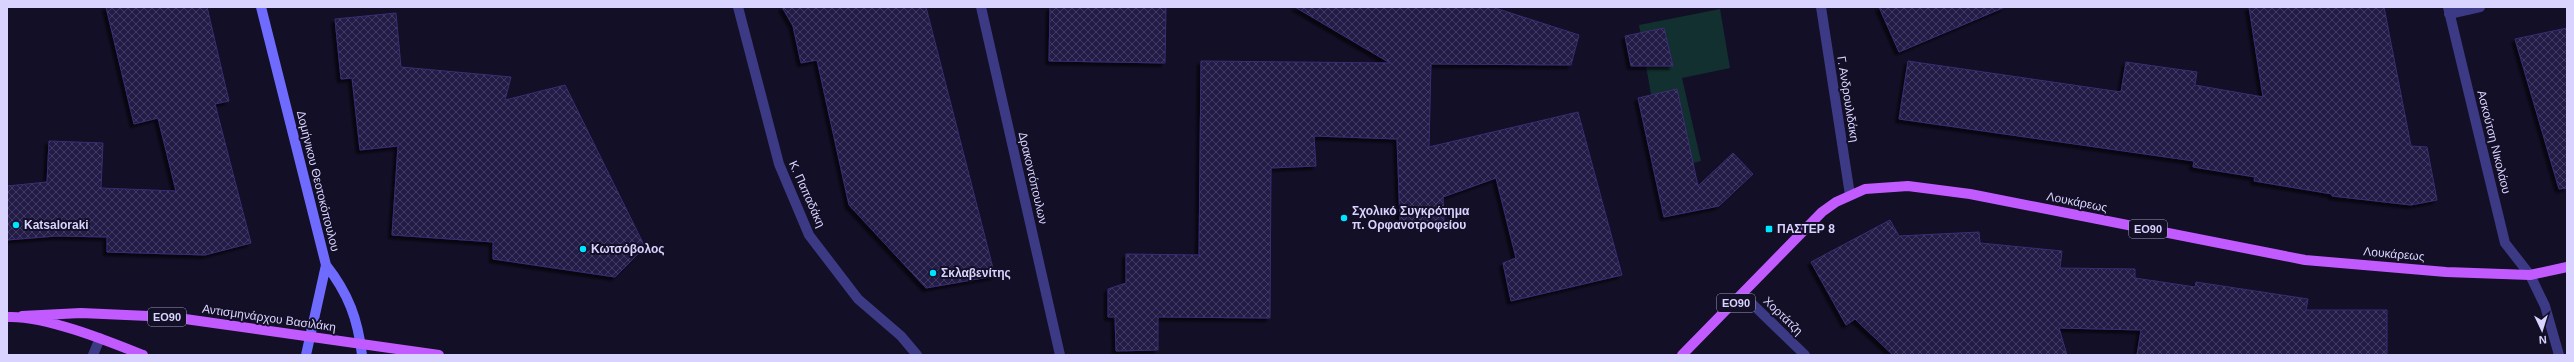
<svg xmlns="http://www.w3.org/2000/svg" width="2574" height="362" viewBox="0 0 2574 362" font-family="Helvetica,sans-serif">
<style>
.park{fill:#12302f}
.building{fill:url(#building-cross-hatch);stroke:#3b2d73;filter:url(#shadow)}
.lines{fill:none;stroke-linecap:round;stroke-linejoin:round}
.minor{stroke:#3d3a85;stroke-width:10}
.tertiary{stroke:#3d3a85;stroke-width:10}
.secondary{stroke:#6f6bff;stroke-width:10}
.primary{stroke:#c25bff;stroke-width:10}
.poi-dot{fill:#00e5ff;stroke:#130f26;stroke-width:1.5}
.labels{text-anchor:middle;stroke-width:4;stroke-linejoin:round;paint-order:stroke}
.shield{fill:#130f26;stroke:#9e99be;stroke-width:1}
.shield-label{font-size:11px;font-weight:bold;fill:#d9d4ff}
.street-label{font-size:12px;fill:#d9d4ff;stroke:#130f26}
.poi-label{font-size:12px;font-weight:bold;fill:#d9d4ff;stroke:#130f26;text-anchor:start}
</style>
<defs>
<pattern id="building-cross-hatch" width="8" height="8" patternUnits="userSpaceOnUse"><rect width="8" height="8" fill="#241b47"/><path d="M0 0l8 8M0 8l8-8" fill="none" stroke="#433b63"/></pattern>
<filter id="shadow"><feDropShadow dx="-3.5" dy="3.5" stdDeviation="1" flood-color="#0009"/></filter>
</defs>
<rect width="100%" height="100%" fill="#130f26"/>
<path class="park" d="M 1720,9 L 1730,68 L 1682,78 L 1701,161 L 1664,170 L 1639,25 Z"/>
<path class="building" d="M 106,7 L 207,7 L 229,101 L 215,104 L 251,243 L 205,255 L 107,252 L 107,237 L 56,236 L 7,240 L 7,186 L 47,182 L 49,141 L 103,143 L 101,188 L 176,191 L 158,118 L 134,124 Z
M 782,7 L 926,7 L 995,276 L 926,288 L 849,205 L 817,60 L 801,63 L 793,26 Z
M 1050,7 L 1166,7 L 1165,63 L 1049,61 Z
M 1295,7 L 1492,7 L 1579,35 L 1571,65 L 1431,64 L 1429,147 L 1578,112 L 1622,275 L 1511,301 L 1503,263 L 1516,258 L 1496,178 L 1443,197 L 1444,221 L 1400,222 L 1397,139 L 1314,136 L 1316,166 L 1271,168 L 1270,318 L 1158,317 L 1158,350 L 1116,351 L 1115,317 L 1108,317 L 1108,289 L 1126,283 L 1126,254 L 1199,255 L 1201,61 L 1390,63 Z
M 1879,7 L 2005,7 L 1899,52 Z
M 2249,7 L 2384,7 L 2411,146 L 2427,147 L 2437,200 L 2411,205 L 2332,196 L 2332,194 L 2254,181 L 2255,177 L 2193,167 L 2194,161 L 1899,119 L 1908,61 L 2121,92 L 2126,62 L 2197,72 L 2195,85 L 2263,97 Z
M 396,13 L 401,67 L 511,77 L 505,100 L 565,85 L 645,247 L 615,277 L 493,259 L 493,242 L 392,235 L 398,146 L 360,150 L 352,78 L 341,79 L 335,19 Z
M 1664,28 L 1673,66 L 1631,66 L 1625,36 Z
M 2567,28 L 2567,188 L 2559,189 L 2515,39 Z
M 1677,89 L 1698,186 L 1733,153 L 1753,174 L 1719,206 L 1664,217 L 1638,98 Z
M 1890,220 L 1899,236 L 1979,232 L 1980,243 L 2062,251 L 2060,268 L 2135,269 L 2135,278 L 2195,287 L 2196,282 L 2308,299 L 2306,310 L 2387,310 L 2387,355 L 2137,355 L 2141,330 L 2059,328 L 2067,355 L 1893,355 L 1855,319 L 1846,325 L 1811,262 Z"/>
<g class="lines">
<path class="minor" d="M 738,7 L 779,164 L 809,235 L 858,299 L 901,336 L 917,355
M 981,7 L 1060,355
M 1821,7 L 1850,195
M 2448,7 L 2505,243 L 2530,275
M 2449,14 L 2480,7
M 93,355 L 100,338"/>
<path class="tertiary" d="M 2530,275 L 2545,306 L 2559,355
M 1743,295 L 1805,355"/>
<path class="secondary" d="M 261,7 L 326,265 C 348,293 358,319 362,355
M 306,355 L 326,265"/>
<path class="primary" d="M 22,316 L 81,313 L 171,317 L 439,355
M 7,317 C 44,315 108,341 143,355
M 1682,355 L 1822,212 L 1836,202 L 1865,189 L 1908,186 L 1970,194 L 2305,260 L 2446,272 L 2530,275 L 2567,267"/>
</g>
<g class="poi-dot">
<circle cx="1344" cy="218" r="4"/>
<circle cx="16" cy="225" r="4"/>
<rect x="1765" y="225" width="8" height="8" rx="2"/>
<circle cx="583" cy="249" r="4"/>
<circle cx="933" cy="273" r="4"/>
</g>
<g class="labels">
<g class="shield">
<rect x="2129" y="220" width="38" height="18" rx="3"/>
<rect x="1717" y="294" width="38" height="18" rx="3"/>
<rect x="148" y="308" width="38" height="18" rx="3"/>
</g>
<g class="shield-label">
<text x="2148" y="233">ΕΟ90</text>
<text x="1736" y="307">ΕΟ90</text>
<text x="167" y="321">ΕΟ90</text>
</g>
<g class="street-label">
<text transform="translate(1848 99) rotate(81)" y="4">Γ. Ανδρουλιδάκη</text>
<text transform="translate(2494 142) rotate(76)" y="4">Ασκούτση Νικολάου</text>
<text transform="translate(1033 178) rotate(77)" y="4">Δρακοντόπουλων</text>
<text transform="translate(318 181) rotate(76)" y="4">Δομήνικου Θεοτοκόπουλου</text>
<text transform="translate(807 194) rotate(66)" y="4">Κ. Παπαδάκη</text>
<text transform="translate(2077 202) rotate(11)" y="4">Λουκάρεως</text>
<text transform="translate(2394 254) rotate(5)" y="4">Λουκάρεως</text>
<text transform="translate(1783 316) rotate(44)" y="4">Χορτάτζη</text>
<text transform="translate(269 318) rotate(8)" y="4">Αντισμηνάρχου Βασιλάκη</text>
</g>
<g class="poi-label">
<text x="1352" y="215">Σχολικό Συγκρότημα<tspan x="1352" dy="14">π. Ορφανοτροφείου</tspan></text>
<text x="24" y="229">Katsaloraki</text>
<text x="1777" y="233">ΠΑΣΤΕΡ 8</text>
<text x="591" y="253">Κωτσόβολος</text>
<text x="941" y="277">Σκλαβενίτης</text>
</g>
</g>
<rect width="2574" height="362" fill="none" stroke="#d9d4ff" stroke-width="16"/>
<g transform="translate(2542 330) rotate(176)" stroke="#130f26" stroke-width="3" paint-order="stroke">
<path d="M0-3L7 15L0 10L-7 15Z" fill="#d9d4ff"/>
<text y="-6" font-size="11" font-weight="bold" text-anchor="middle" fill="#d9d4ff">N</text>
</g>
</svg>
